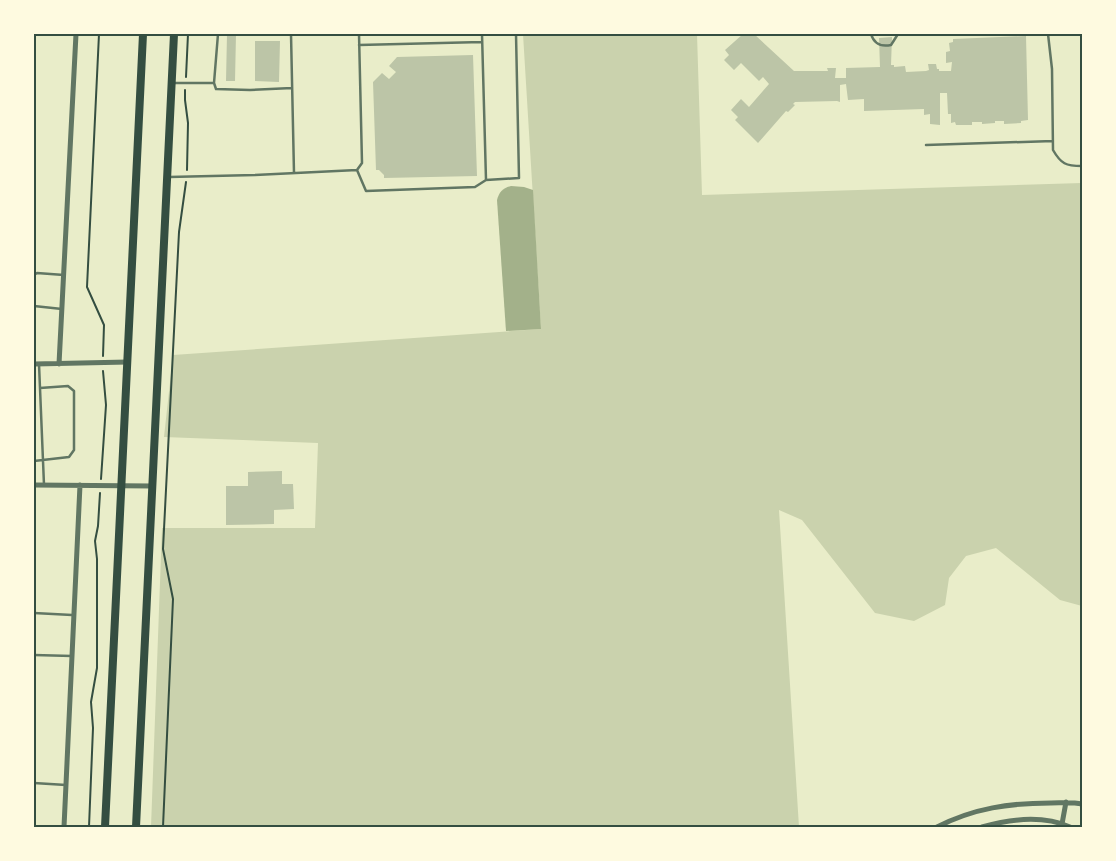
<svg xmlns="http://www.w3.org/2000/svg" width="1116" height="861" viewBox="0 0 1116 861" font-family="'Fira Sans Condensed',sans-serif">
<style>
.green{fill:#cad2ad}
.water{fill:#a3b18a}
.building{fill:#bcc5a7}
.lines{fill:none;stroke-linecap:round;stroke-linejoin:round}
.path{stroke:#344e41;stroke-width:2}
.service{stroke:#617663;stroke-width:2.5}
.minor{stroke:#617663;stroke-width:5}
.primary{stroke:#344e41;stroke-width:8}
.neatline{fill:none;stroke:#344e41;stroke-width:2}
</style>
<rect width="100%" height="100%" fill="#e9edc9"/>
<path class="green" d="M 523,34 L 697,34 L 702,195 L 1082,183 L 1082,606 L 1060,600 L 996,548 L 966,556 L 949,578 L 945,605 L 914,621 L 875,613 L 802,520 L 779,510 L 799,827 L 151,827 L 162,528 L 315,528 L 318,443 L 164,437 L 173,355 L 541,329 Z"/>
<path class="water" d="M 511,186 L 524,187 L 533,190 L 541,329 L 506,331 L 497,200 C 499,192 503,188 511,186 Z"/>
<path class="building" d="M 227,34 L 236,34 L 235,81 L 226,81 Z
M 743,34 L 754,34 L 794,71 L 828,71 L 827,68 L 836,68 L 835,78 L 846,78 L 846,68 L 880,67 L 879,38 L 892,37 L 891,65 L 894,65 L 894,67 L 905,66 L 906,72 L 926,71 L 929,70 L 928,64 L 936,64 L 937,69 L 939,69 L 939,71 L 951,71 L 952,62 L 946,63 L 946,52 L 950,51 L 949,43 L 953,42 L 953,39 L 1026,36 L 1028,120 L 1021,121 L 1021,123 L 1004,124 L 1004,121 L 995,121 L 995,123 L 982,124 L 982,122 L 972,122 L 972,125 L 956,125 L 955,122 L 951,123 L 951,114 L 948,114 L 947,93 L 940,93 L 940,125 L 930,124 L 930,114 L 924,115 L 924,109 L 864,111 L 864,99 L 848,100 L 846,84 L 840,85 L 840,102 L 837,101 L 795,102 L 793,104 L 795,105 L 788,112 L 786,111 L 758,143 L 735,120 L 738,117 L 731,110 L 741,99 L 749,107 L 769,84 L 763,77 L 759,81 L 741,63 L 734,70 L 724,60 L 729,55 L 725,50 Z
M 255,41 L 280,41 L 279,82 L 255,81 Z
M 473,55 L 477,176 L 384,178 L 384,175 L 379,170 L 376,170 L 373,82 L 382,73 L 389,79 L 396,72 L 389,66 L 397,57 Z
M 282,471 L 282,484 L 293,484 L 294,509 L 274,510 L 274,524 L 226,525 L 226,486 L 248,486 L 248,472 Z"/>
<g class="lines">
<path class="path" d="M 99,34 L 87,287 L 104,325 L 103,356
M 186,77 L 188,34
M 185,90 L 185,100 L 188,123 L 187,170
M 101,479 L 106,405 L 103,371
M 89,827 L 93,728 L 91,702 L 97,668 L 97,559 L 95,541 L 98,526 L 100,493
M 163,827 L 173,599 L 163,549 L 179,232 L 186,182"/>
<path class="service" d="M 291,34 L 294,173
M 871,34 C 874,44 881,47 891,45 L 898,34
M 1048,34 L 1052,69 L 1053,150 C 1061,164 1066,166 1082,166
M 359,45 L 482,42
M 173,83 L 214,83 L 216,89 L 250,90 L 292,88
M 214,83 L 218,34
M 926,145 L 1053,141
M 357,170 L 362,163 L 359,34
M 169,177 L 255,175 L 357,170 L 366,191 L 475,187 L 486,180 L 482,34
M 486,180 L 519,178 L 516,34
M 34,275 L 37,273 L 64,275
M 34,306 L 62,309
M 39,364 L 44,485
M 34,461 L 69,457 L 74,450 L 74,391 L 68,386 L 40,388
M 34,613 L 72,615
M 34,655 L 72,656
M 34,783 L 66,785"/>
<path class="minor" d="M 34,364 L 128,362
M 59,364 L 76,34
M 34,485 L 152,486
M 1062,824 L 1066,802
M 64,827 L 80,485
M 937,827 C 974,808 1010,803 1051,803 C 1062,803 1072,802 1082,804
M 982,827 C 1010,819 1043,815 1070,827"/>
<path class="primary" d="M 105,827 L 143,34
M 136,827 L 174,34"/>
</g>
<rect width="1116" height="861" fill="none" stroke="#fefae0" stroke-width="70"/>
<rect x="35" y="35" width="1046" height="791" class="neatline"/>
</svg>
